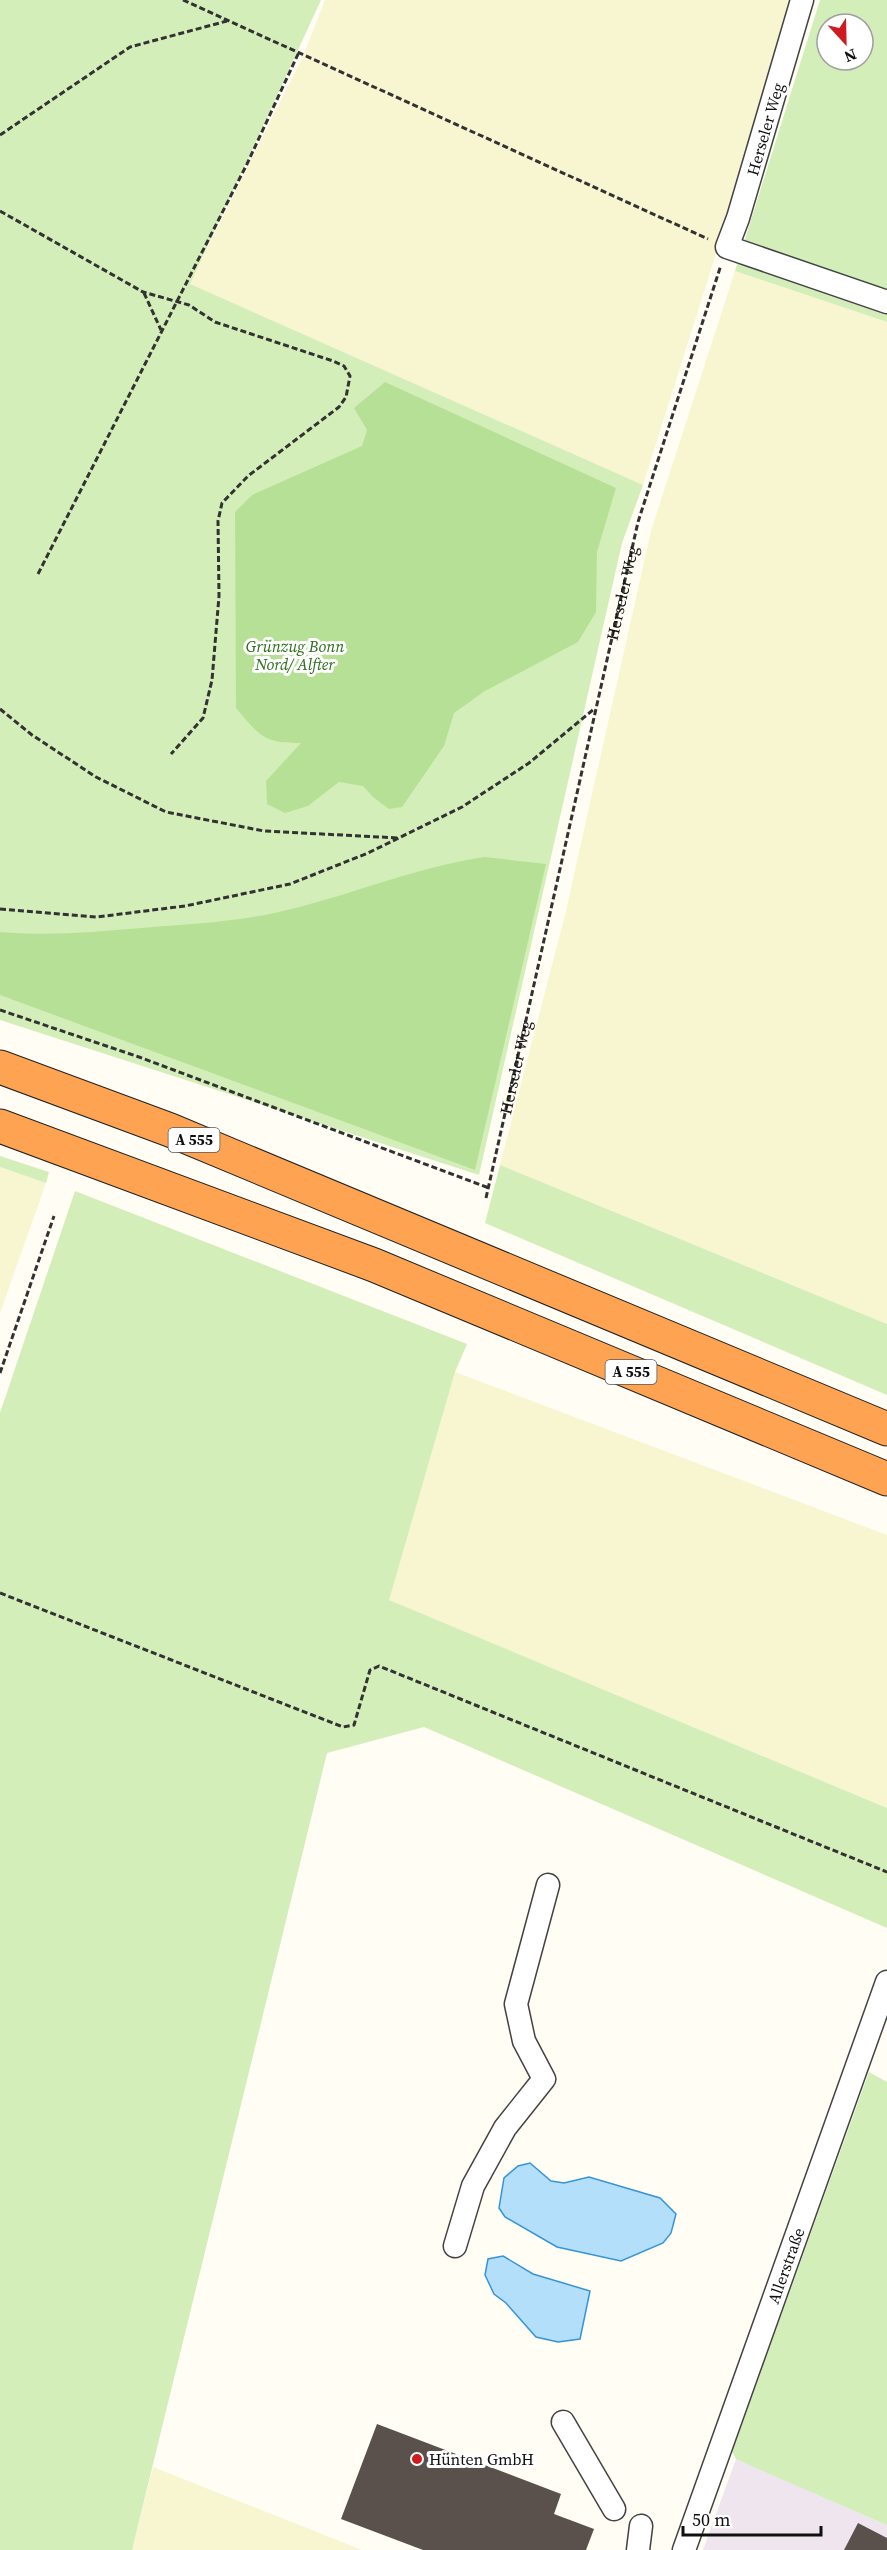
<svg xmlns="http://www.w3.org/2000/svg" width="887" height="2550" viewBox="0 0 887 2550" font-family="'Source Serif 4',serif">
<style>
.industrial{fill:#eee5ef}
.farmland{fill:#f8f5d1}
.green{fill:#d4eeb9;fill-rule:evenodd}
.forest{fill:#b7e097}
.water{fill:#b4dffb;stroke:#3595d8;stroke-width:1.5}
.building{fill:#5a514c}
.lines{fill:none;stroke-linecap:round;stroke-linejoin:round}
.minor-casing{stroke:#434343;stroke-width:25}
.highway-casing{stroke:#212121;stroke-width:35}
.path{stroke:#323232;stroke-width:3;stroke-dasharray:6 3;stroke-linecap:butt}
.minor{stroke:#fff;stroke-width:22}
.highway{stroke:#fea352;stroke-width:33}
.poi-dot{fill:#cc1c22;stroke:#fff;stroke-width:2}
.labels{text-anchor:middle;stroke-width:6;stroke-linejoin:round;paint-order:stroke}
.shield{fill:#fff;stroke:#585858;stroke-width:1.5}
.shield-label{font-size:15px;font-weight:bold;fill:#101010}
.street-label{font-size:16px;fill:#101010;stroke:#fff}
.park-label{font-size:16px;font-style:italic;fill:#2b6e1a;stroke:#fff}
.poi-label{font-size:16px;fill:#101010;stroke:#fff;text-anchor:start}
</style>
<rect width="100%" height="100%" fill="#fffdf4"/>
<path class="industrial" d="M 736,2459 L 887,2525 L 887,2550 L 703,2550 Z"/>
<path class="farmland" d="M 325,0 L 796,0 L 643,485 L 189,284 L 304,54 Z
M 735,271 L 887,322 L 887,1324 L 500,1165 L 565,915 L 651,531 Z
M 0,1167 L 46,1183 L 0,1313 Z
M 455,1372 L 887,1535 L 887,1808 L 388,1600 Z
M 153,2467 L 362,2550 L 132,2550 Z"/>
<path class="green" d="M 0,0 L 321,0 L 190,284 L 643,485 L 622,543 L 479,1175 L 0,1020 Z
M 820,0 L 887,0 L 887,322 L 735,271 ZM 827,24 L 863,24 L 863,60 L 827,60 Z
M 0,1156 L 49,1172 L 46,1183 L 0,1167 Z
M 500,1165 L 887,1324 L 887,1395 L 485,1223 Z
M 75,1191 L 467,1344 L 455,1372 L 389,1600 L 887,1808 L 887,1928 L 424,1727 L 327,1753 L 132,2550 L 0,2550 L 0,1413 Z
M 869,2072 L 887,2082 L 887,2525 L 749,2465 L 736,2459 L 732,2452 Z"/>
<path class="forest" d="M 385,382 L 616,488 L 597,552 L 596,612 L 578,642 L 485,691 L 454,713 L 444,746 L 402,807 L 389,809 L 373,797 L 363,786 L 339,782 L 308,806 L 285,813 L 267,804 L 266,781 L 301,743 C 263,743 260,736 236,708 L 235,512 L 252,495 L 362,446 L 367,430 L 354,408 Z
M 485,857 L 546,864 L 475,1170 L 0,995 L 0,932 C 48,936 94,932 141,928 C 189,924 240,922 287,910 C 354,894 416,867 485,857 Z"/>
<path class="water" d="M 530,2163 L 551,2181 L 564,2183 L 589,2177 L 660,2198 L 676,2214 L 671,2233 L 663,2243 L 621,2261 L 557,2247 L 505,2217 L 499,2208 L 504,2178 L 518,2166 Z
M 503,2256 L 533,2274 L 590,2291 L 580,2339 L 558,2342 L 536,2337 L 506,2303 L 494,2294 L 485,2275 L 488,2259 Z"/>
<path class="building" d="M 377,2424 L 561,2494 L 554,2514 L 594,2529 L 586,2550 L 423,2550 L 341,2519 Z
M 858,2523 L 887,2538 L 887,2550 L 844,2550 Z"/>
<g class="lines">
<defs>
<g id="minor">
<path d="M 802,0 L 738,218 L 727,247 L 887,302"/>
<path d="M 455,2246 L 473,2186 L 505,2128 L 544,2079 L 524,2041 L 516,2004 L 548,1885"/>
<path d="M 563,2422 L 614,2509"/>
<path d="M 638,2550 L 641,2526"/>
<path id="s2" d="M 684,2550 L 887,1982"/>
</g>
<path id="highway" d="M 0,1067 L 170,1130 L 887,1429
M 0,1126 L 374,1265 L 887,1479"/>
</defs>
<use href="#minor" class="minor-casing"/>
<use href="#highway" class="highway-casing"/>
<g class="path">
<path d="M 183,0 L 708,239"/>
<path d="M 0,135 L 130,47 L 227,21"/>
<path d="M 0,211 L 143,292 L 189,305 L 215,322 L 333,361 L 344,366 L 350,376 L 346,397 L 339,407 L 248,476 L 222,503 L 218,521 L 219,596 L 212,680 L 203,718 L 171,754"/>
<path d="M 144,293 L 161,330"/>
<path d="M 38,574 L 247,164 L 299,52"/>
<path d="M 0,709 L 32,735 L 96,777 L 166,812 L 264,831 L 399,838"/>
<path d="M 0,909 L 97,917 L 185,906 L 290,884 L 368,853 L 462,807 L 529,763 L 594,709"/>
<path d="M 0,1010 L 139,1057 L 489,1188"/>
<path id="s1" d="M 486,1198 L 638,522 L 721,265"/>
<path d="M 0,1373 L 54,1216"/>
<path d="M 0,1593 L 343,1727 L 354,1725 L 370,1670 L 379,1666 L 887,1872"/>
</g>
<use href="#minor" class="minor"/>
<use href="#highway" class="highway"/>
</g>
<circle class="poi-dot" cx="417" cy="2459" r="6"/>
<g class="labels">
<g class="shield">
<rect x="168.5" y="1128" width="51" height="24" rx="4.5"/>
<rect x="605.5" y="1360" width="51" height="24" rx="4.5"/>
</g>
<g class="shield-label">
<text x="194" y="1145">A 555</text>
<text x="631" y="1377">A 555</text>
</g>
<g class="street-label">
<text transform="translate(765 129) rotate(-74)" y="6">Herseler Weg</text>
<text dy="6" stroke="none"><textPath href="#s1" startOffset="620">Herseler Weg</textPath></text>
<text dy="6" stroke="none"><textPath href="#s1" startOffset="134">Herseler Weg</textPath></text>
<text dy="6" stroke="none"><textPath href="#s2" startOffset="302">Allerstraße</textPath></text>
</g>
<g class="park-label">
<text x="295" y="652">Grünzug Bonn<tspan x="295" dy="18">Nord/ Alfter</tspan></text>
</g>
<g class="poi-label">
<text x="429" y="2465">Hünten GmbH</text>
</g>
</g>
<g transform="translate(845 42) rotate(158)"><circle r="28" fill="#ffffff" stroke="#9f9f9f" stroke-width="1.5"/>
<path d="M0-4.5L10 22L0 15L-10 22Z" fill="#cc1c22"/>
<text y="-9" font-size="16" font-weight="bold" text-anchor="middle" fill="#101010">N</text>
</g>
<path d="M683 2526v9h138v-9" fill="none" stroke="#101010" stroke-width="3"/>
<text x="692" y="2526" font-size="18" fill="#101010" stroke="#ffffff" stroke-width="4.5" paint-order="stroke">50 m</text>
</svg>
